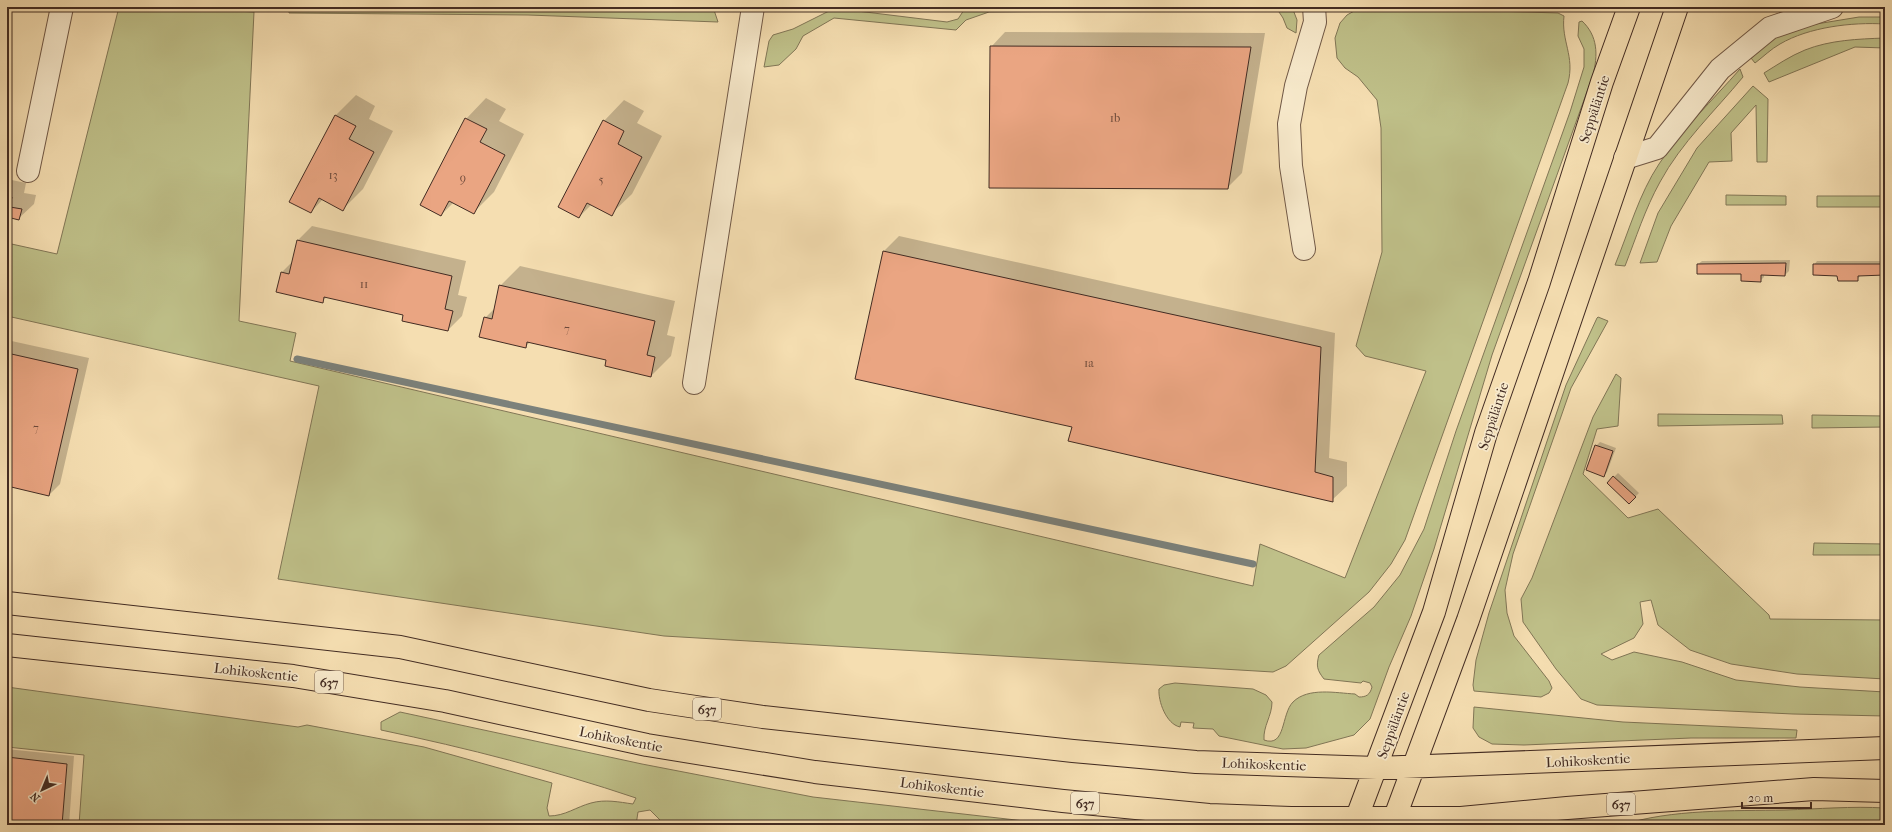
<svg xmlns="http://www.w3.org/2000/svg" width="1892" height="832" viewBox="0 0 1892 832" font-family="'IM FELL French Canon',serif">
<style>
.green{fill:#bfc089;stroke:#817656}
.shadow{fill:#0003}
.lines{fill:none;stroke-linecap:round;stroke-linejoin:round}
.stream{stroke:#7b817b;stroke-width:7}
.building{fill:#eaa582;stroke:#432c23}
.minor-casing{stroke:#705846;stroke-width:24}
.major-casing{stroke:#432c23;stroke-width:24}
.minor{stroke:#f8eacc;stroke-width:22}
.major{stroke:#f5deb1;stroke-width:22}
.labels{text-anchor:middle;stroke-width:3.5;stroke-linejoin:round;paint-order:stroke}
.number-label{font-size:12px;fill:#6d4a3b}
.shield{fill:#f8eacc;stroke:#796556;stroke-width:1}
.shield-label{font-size:13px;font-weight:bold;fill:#432c23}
.street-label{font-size:14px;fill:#432c23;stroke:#f8eacc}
</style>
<rect width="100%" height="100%" fill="#f5deb1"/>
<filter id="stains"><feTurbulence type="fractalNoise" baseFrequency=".005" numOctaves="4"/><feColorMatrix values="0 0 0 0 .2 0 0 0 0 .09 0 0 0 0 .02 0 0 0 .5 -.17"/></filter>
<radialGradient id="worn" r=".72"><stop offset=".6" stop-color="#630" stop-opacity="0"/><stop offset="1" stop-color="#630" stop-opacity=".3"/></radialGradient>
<path class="green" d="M 119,7 L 174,7 L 254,12 L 239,321 L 296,333 L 290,361 L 1253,586 L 1260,544 L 1345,578 L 1426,371 L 1365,356 L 1356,346 L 1382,252 L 1381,128 L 1377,100 L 1358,77 L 1345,68 L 1337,58 L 1335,38 L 1340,23 L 1347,15 L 1356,10 L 1365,7 L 1558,13 L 1564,16 C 1561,41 1575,56 1568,83 L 1405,540 L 1391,564 L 1369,592 L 1286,666 L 1273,672 L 664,636 L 278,579 L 319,386 L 7,316 L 7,243 L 57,254 Z
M 289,7 L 713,7 L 718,22 L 528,15 L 289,13 Z
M 979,7 L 1292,7 L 1297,20 L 1296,33 L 1287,28 L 1283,18 L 1277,9 L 989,12 L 966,20 L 956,30 L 834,18 L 803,36 L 796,49 L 779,65 L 764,67 L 769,41 L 773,35 L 793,29 L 831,10 L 857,11 L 947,22 L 958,19 L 964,10 Z
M 1859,17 L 1885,17 L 1885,24 C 1852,22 1809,27 1780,44 C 1771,49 1763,57 1755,63 L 1751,58 L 1775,38 L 1804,26 Z
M 1582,21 C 1598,36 1598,55 1593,75 L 1492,355 L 1434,549 L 1411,616 L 1389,667 L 1370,719 L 1354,735 L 1306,748 L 1283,749 L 1219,736 L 1213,729 L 1193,728 L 1194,723 L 1181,722 L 1180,727 C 1166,724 1158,701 1159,689 L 1164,685 L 1175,683 L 1253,689 L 1266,695 L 1272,702 C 1272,716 1263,726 1264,740 C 1286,748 1281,714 1293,702 C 1308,687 1336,693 1355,694 L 1359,697 C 1366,697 1370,695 1372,687 L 1370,683 L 1363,681 L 1361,683 L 1324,679 C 1317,670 1316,666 1319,655 L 1374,607 L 1400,575 L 1424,529 L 1456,431 L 1570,112 L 1584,67 L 1584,49 L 1578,36 L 1579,22 Z
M 1885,38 L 1885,48 L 1855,47 L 1769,82 L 1764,73 C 1777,65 1790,56 1805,50 C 1830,40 1858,39 1885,38 Z
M 1740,69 L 1743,77 C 1715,111 1681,143 1660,182 C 1645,209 1636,238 1625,266 L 1615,265 C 1629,231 1639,194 1659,164 C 1682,129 1713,100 1740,69 Z
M 1753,86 L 1768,99 L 1767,162 L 1757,162 L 1756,105 L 1731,133 L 1732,161 L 1709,162 L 1671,226 L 1657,262 L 1640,263 L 1658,213 L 1697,148 Z
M 1726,195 L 1786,196 L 1786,205 L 1726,205 Z
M 1817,196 L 1885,196 L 1885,207 L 1817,207 Z
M 1598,317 L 1608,321 L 1571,388 L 1513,554 L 1505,590 L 1507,613 L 1514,636 L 1549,681 L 1552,688 L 1549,693 L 1541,697 L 1474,691 L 1473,685 L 1476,660 L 1489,613 L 1566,385 L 1597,318 Z
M 1616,374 L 1621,378 L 1618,426 L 1597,429 L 1583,474 L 1628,518 L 1658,509 L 1769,615 L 1770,619 L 1885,620 L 1885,679 L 1797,674 L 1731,664 L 1690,650 L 1658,625 L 1651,600 L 1640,602 L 1643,624 L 1634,638 L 1601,654 L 1612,660 L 1634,652 L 1682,662 L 1736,680 L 1800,687 L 1885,692 L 1885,716 L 1793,714 L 1597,705 L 1581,699 L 1556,669 L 1523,622 L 1521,599 L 1532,578 L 1593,417 Z
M 1658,414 L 1782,415 L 1783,424 L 1658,426 Z
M 1812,415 L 1885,416 L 1885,427 L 1812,428 Z
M 1814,543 L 1885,544 L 1885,555 L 1813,555 Z
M 7,687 L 298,727 L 307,725 L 424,747 L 552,783 L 547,808 L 549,816 C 565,816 576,807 591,803 C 605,799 619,802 633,804 L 636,798 C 553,770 467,748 381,730 L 381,722 L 400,712 L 642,764 L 813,797 L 1060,825 L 665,825 L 650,810 L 638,812 L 636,825 L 79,825 L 84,755 L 7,747 Z
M 1474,707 L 1623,722 L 1797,730 L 1796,738 L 1691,738 L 1524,745 L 1492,744 L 1479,737 L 1473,728 Z
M 1885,808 L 1885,825 L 1622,825 C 1671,809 1734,811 1785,810 C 1818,809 1852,806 1885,808 Z"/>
<path class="shadow" d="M 1005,32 L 1265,33 L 1242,173 L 1227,188 L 991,47 Z
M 356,95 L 375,106 L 369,119 L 393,131 L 363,189 L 343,209 L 323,199 L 311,212 L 336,115 Z
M 486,98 L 506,109 L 499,121 L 524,134 L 494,192 L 474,212 L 454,202 L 441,215 L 421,205 L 466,119 Z
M 624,100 L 644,111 L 637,123 L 662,136 L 632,194 L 611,214 L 592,204 L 579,217 L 559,207 L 604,121 Z
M 7,154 L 9,154 L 7,163 Z
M 7,179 L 26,183 L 24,193 L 36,195 L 34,204 L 19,218 L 7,216 Z
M 312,226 L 466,261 L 458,295 L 467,297 L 462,316 L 448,330 L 405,314 L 327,297 L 322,301 L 282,272 L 293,261 L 298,240 Z
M 899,236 L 1335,333 L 1329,458 L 1347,462 L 1347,486 L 1332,500 L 1074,426 L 857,378 L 884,251 Z
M 1790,260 L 1789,271 L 1785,275 L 1764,274 L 1764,277 L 1760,281 L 1742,273 L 1698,264 L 1702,261 Z
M 1817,261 L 1885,261 L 1885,274 L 1861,275 L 1857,280 L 1838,275 L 1814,265 Z
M 520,266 L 675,301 L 667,335 L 675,337 L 671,356 L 651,376 L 607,360 L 530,342 L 525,347 L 485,318 L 496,307 L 500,286 Z
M 7,340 L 89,358 L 60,484 L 49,495 L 7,485 Z
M 1600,442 L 1616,448 L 1607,472 L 1604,475 L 1596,446 Z
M 1618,473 L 1639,493 L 1629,503 L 1608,483 Z
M 7,749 L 74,756 L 69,825 L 7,825 Z"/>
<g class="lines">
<path class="stream" d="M 297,359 L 1253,564"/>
</g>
<path class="building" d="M 990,46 L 1251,47 L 1228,189 L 989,188 Z
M 335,115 L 356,126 L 349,139 L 374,152 L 343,211 L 319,198 L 311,213 L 289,202 Z
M 465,118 L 487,129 L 480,142 L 505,155 L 474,214 L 449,201 L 441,216 L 420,205 Z
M 603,120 L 624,131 L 618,144 L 642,157 L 612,216 L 587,203 L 579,218 L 558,207 Z
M 7,196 L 12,197 L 10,207 L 22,209 L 19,220 L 7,217 Z
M 297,240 L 452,276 L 445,309 L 453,311 L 448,331 L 402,321 L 403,315 L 324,297 L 323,303 L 276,292 L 281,272 L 289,274 Z
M 883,251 L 1321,347 L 1315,472 L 1333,477 L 1333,502 L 1068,441 L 1072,427 L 855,379 Z
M 1786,263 L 1785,276 L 1761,275 L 1761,282 L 1741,281 L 1741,274 L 1697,274 L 1697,264 Z
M 1813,264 L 1885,264 L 1885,275 L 1858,276 L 1858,281 L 1838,281 L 1837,276 L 1813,275 Z
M 499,285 L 655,321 L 647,355 L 655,357 L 651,377 L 605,366 L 606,360 L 527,342 L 526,348 L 479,337 L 484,317 L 492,319 Z
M 7,353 L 78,369 L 49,496 L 7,486 Z
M 1595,445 L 1613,451 L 1604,477 L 1586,470 Z
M 1613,476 L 1636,497 L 1629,504 L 1607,483 Z
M 7,757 L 67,764 L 62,825 L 7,825 Z"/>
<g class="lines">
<defs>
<path id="minor" d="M 1625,158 L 1657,148 L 1720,69 L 1770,28 L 1832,7
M 28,171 L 62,7
M 1304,249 L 1291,166 L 1289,124 L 1296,86 L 1315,22 L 1314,7
M 694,383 L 753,7"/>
<path id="major" d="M 7,603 L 400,647 L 649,700 L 763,717 L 1073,751 L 1196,762 L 1377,768 L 1885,748
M 7,645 L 293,676 L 445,701 L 647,745 L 815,772 L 1063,801 L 1209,815 L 1291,818 L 1461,818 L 1567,808 L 1814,789 L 1885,791
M 1354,825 L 1434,612 L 1486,433 L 1539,282 L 1602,82 L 1629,7
M 1392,825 L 1468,620 L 1677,7"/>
</defs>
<use href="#minor" class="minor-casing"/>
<use href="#major" class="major-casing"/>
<use href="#minor" class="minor"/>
<use href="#major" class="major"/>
</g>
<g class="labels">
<g class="number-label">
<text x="1115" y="122">1b</text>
<text x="333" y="179">13</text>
<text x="463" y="182">9</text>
<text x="601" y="184">5</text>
<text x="364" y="288">11</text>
<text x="567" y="333">7</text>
<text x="1089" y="367">1a</text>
<text x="36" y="432">7</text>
</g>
<g class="shield">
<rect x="315" y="671" width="28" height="22" rx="3"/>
<rect x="693" y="698" width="28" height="22" rx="3"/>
<rect x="1071" y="792" width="28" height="22" rx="3"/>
<rect x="1607" y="793" width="28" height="22" rx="3"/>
</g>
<g class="shield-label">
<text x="329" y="687">637</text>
<text x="707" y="714">637</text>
<text x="1085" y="808">637</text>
<text x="1621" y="809">637</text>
</g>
<g class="street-label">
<text transform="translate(1594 109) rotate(-72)" y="5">Seppäläntie</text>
<text transform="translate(1493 416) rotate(-72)" y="5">Seppäläntie</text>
<text transform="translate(256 672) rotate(6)" y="5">Lohikoskentie</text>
<text transform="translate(1393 725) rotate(-70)" y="5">Seppäläntie</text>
<text transform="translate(621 739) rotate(11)" y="5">Lohikoskentie</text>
<text transform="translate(1588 760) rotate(-3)" y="5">Lohikoskentie</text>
<text transform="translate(1264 764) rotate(2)" y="5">Lohikoskentie</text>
<text transform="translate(942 787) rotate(7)" y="5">Lohikoskentie</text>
</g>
</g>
<rect width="1892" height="832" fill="none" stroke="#f5deb1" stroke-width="24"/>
<rect x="8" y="8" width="1876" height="816" fill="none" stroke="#432c23" stroke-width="2"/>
<rect x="12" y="12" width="1868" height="808" fill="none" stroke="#432c23"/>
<g transform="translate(42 790) rotate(224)" stroke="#f8eacc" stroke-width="3" paint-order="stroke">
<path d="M0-3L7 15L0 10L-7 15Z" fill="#432c23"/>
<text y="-6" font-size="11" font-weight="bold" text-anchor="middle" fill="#432c23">N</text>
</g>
<path d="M1742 802v6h69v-6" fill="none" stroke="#432c23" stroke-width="2"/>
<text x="1748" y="802" font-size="12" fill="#432c23" stroke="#f8eacc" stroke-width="3" paint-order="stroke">20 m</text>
<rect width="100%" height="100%" filter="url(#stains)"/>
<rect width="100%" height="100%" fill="url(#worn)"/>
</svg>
